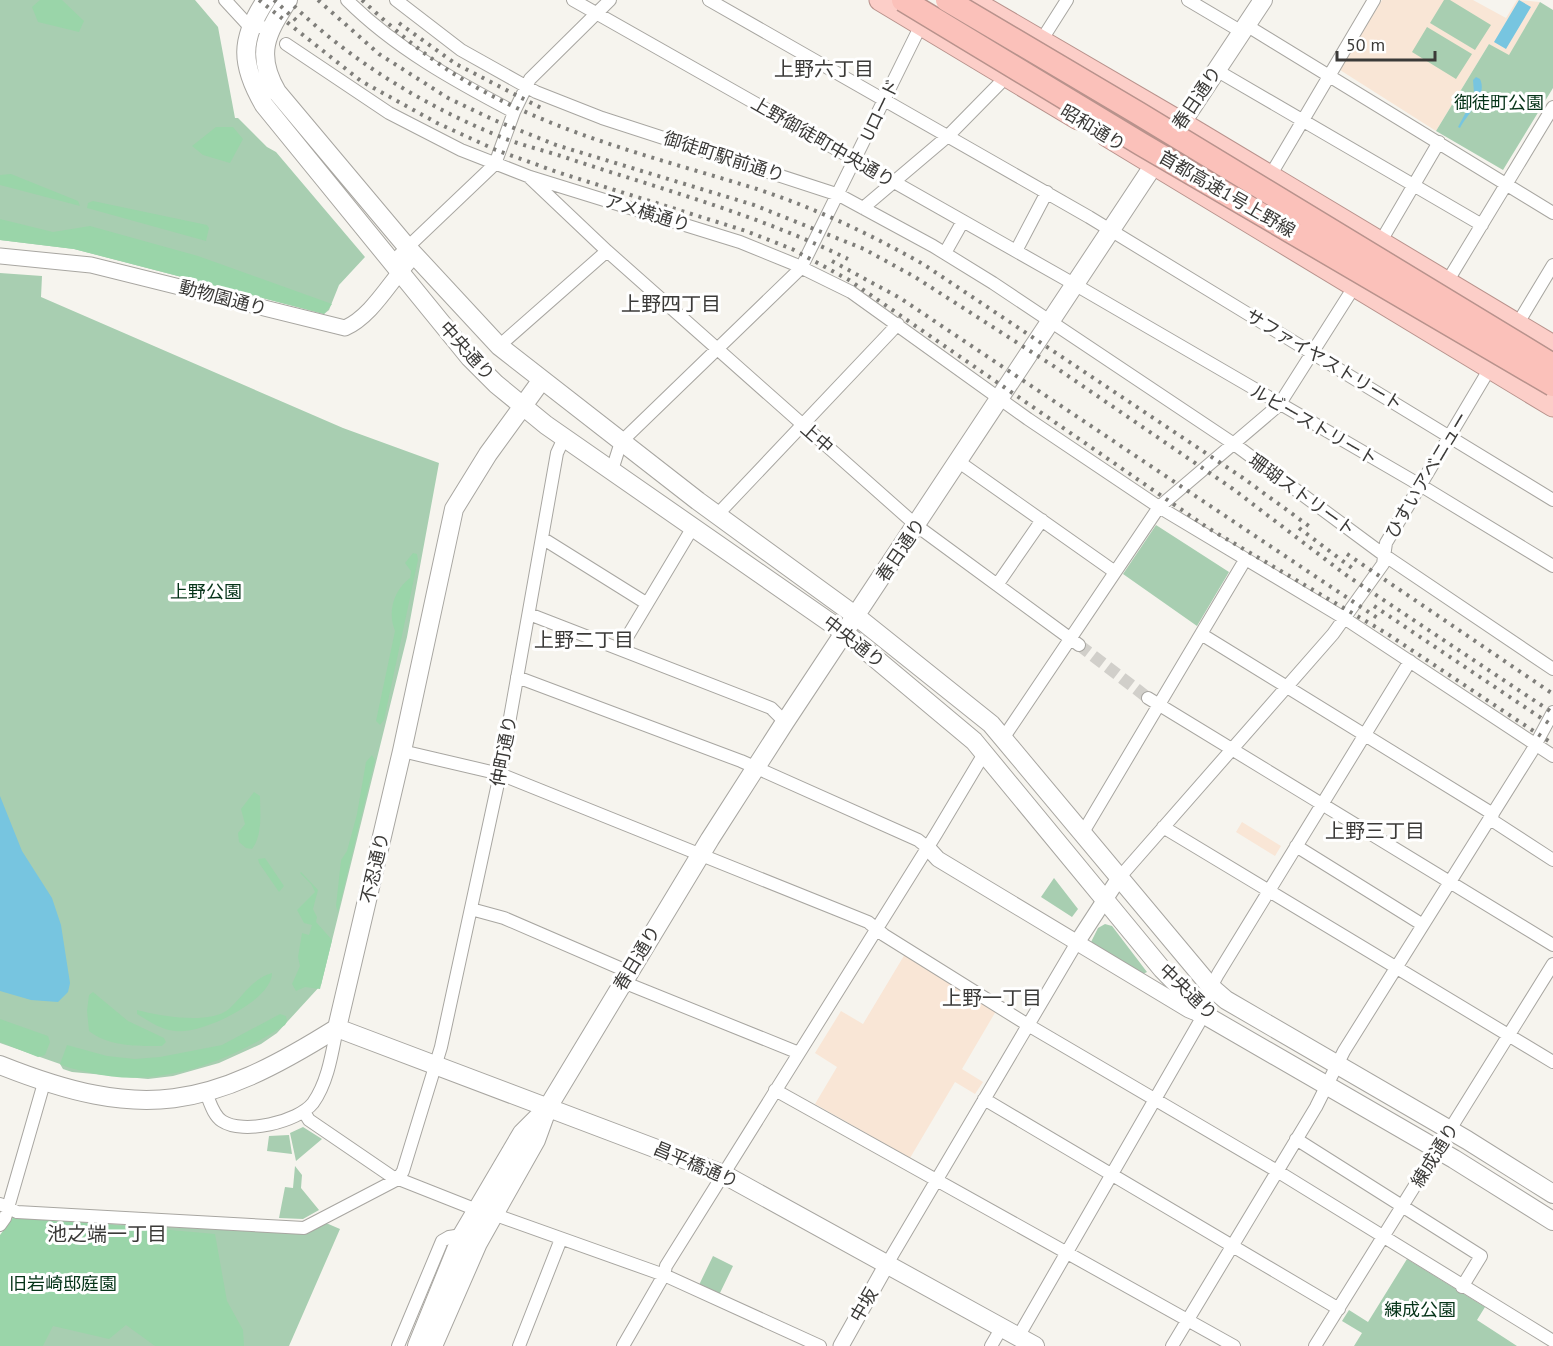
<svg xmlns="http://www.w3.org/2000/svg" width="1553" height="1346" viewBox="0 0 1553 1346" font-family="'PT Sans','Noto Sans JP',sans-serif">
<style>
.education{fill:#f9e6d6}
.green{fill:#a8ceb1}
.forest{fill:#9ad5a9}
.water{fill:#77c5e0}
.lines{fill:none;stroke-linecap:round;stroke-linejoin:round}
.minor-tunnel{stroke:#d1cfca;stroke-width:12;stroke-dasharray:12 6;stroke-linecap:butt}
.minor-casing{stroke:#a8a6a1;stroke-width:14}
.tertiary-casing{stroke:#a8a6a1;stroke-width:17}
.secondary-casing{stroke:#a8a6a1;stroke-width:20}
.trunk-casing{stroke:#b8928c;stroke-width:23}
.minor{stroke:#fff;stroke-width:12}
.tertiary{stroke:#fff;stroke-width:15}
.secondary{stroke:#fff;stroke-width:18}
.trunk{stroke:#fccec8;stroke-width:21}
.rail{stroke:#7f7e7a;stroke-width:4;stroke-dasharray:3 6;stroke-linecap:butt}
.motorway-bridge-casing{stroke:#b8928c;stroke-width:25;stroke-linecap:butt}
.motorway-bridge{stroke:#fbc1ba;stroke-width:22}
.labels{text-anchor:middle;stroke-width:6;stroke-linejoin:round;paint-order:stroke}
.street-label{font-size:18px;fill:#3b3a38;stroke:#fff}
.park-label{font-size:18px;fill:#053318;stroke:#fff}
.neighbourhood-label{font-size:20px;fill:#3b3a38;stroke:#fff}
</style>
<rect width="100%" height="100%" fill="#f6f4ee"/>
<path class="education" d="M 1382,0 L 1473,0 L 1506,18 L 1517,0 L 1540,2 L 1509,56 L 1489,44 L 1436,131 L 1340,70 Z
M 1242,822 L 1281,846 L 1275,856 L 1236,832 Z
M 905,954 L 996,1011 L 962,1069 L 983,1082 L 975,1094 L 955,1082 L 910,1158 L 815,1104 L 837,1067 L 815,1053 L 841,1011 L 863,1024 Z"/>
<path class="green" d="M 0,0 L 195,0 L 218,27 L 235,118 L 238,118 L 267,147 L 276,152 L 365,257 L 339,285 L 329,310 L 324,314 L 74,249 L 0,240 Z
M 1444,0 L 1450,0 L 1491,25 L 1475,50 L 1430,23 Z
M 1540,2 L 1553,10 L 1553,88 L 1503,170 L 1436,131 L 1489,44 L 1509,55 Z
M 1427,27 L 1472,54 L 1456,79 L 1412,52 Z
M 0,273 L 42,276 L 41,297 L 343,428 L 439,463 L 407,637 L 321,985 L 277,1033 L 261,1044 L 219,1063 L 173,1076 L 148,1079 L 72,1072 L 63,1069 L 60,1064 L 0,1043 Z
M 1156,525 L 1229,572 L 1197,626 L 1123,574 Z
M 1054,878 L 1078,909 L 1072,917 L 1041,897 Z
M 1105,924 L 1112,926 L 1147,972 L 1143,974 L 1091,942 L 1098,928 Z
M 303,1127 L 322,1139 L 296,1161 L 290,1133 Z
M 289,1135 L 292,1154 L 267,1151 L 269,1136 Z
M 295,1166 L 302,1175 L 301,1188 L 319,1210 L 303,1219 L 279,1218 L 285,1187 L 293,1188 Z
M 15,1219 L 305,1234 L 326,1223 L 340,1229 L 289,1346 L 0,1346 Z
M 713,1256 L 733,1266 L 719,1295 L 699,1285 Z
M 1407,1259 L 1485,1307 L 1477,1320 L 1517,1346 L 1354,1346 L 1362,1333 L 1342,1321 L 1349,1310 L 1368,1322 Z"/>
<path class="forest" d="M 40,0 L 62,0 L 84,21 L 79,32 L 38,22 L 32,7 Z
M 216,127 L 233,127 L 243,139 L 230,163 L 203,155 L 192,146 Z
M 11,174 L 78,201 L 80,206 L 0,185 L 0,175 Z
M 93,201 L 207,225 L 209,228 L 206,241 L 87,208 L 88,203 Z
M 0,219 L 53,232 L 90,226 L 198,256 L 332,304 L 324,314 L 74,249 L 0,240 Z
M 413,553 L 417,554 L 418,560 L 384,720 L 380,725 L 376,721 L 395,631 C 387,611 394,590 410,578 L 411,571 L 405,563 Z
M 372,755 L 375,760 L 338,912 L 336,906 L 341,860 L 347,851 L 357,814 L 366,762 Z
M 254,792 L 260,796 C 260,811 263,835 252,849 L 246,848 L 239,842 L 238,833 L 245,824 L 241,809 Z
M 265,858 L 284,886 L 279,892 L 259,863 L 258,859 Z
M 301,872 L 318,890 L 313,909 L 317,917 L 316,922 L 332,940 L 320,989 L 305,987 L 296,991 L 292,984 L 300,966 L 298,957 L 302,933 L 309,935 L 312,925 L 304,923 L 297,910 L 315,892 L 311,884 L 300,873 Z
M 272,973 C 272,1001 201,1035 175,1031 C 161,1030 149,1021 137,1014 L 137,1010 C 160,1016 209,1025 229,1009 C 243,996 253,978 272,973 Z
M 93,992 L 128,1021 L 164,1038 L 166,1042 L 162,1046 C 138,1046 109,1047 89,1031 L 87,1011 L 89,995 Z
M 280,1014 L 286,1016 L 287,1021 L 285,1025 C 228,1062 160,1089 91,1073 C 81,1070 69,1069 60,1064 L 67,1045 L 107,1056 L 135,1059 L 160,1057 L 222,1045 Z
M 0,1019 L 48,1036 L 50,1042 L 45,1055 L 38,1057 L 0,1042 Z
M 14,1216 L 215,1234 L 227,1301 L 243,1330 L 244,1346 L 155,1346 L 126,1325 L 109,1339 L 53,1326 L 43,1346 L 0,1346 L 0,1235 Z"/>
<path class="water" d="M 1519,0 L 1531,7 L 1506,49 L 1494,42 Z
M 1476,77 L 1480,79 C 1488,96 1467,114 1460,128 L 1458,127 L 1466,112 L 1465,105 L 1474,93 L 1473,80 Z
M 0,796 L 22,851 L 52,898 L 61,925 L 70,983 L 68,992 L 58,1002 L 31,1000 L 0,991 Z"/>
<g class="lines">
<path class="minor-tunnel" d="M 1079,645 L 1148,698"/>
<defs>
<path id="minor" d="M 225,0 L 249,26 L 271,28
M 347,0 C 395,48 455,81 514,112
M 396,0 L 461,50 L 536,92 L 602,118 L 839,195 L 933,246 L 993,283 L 1234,444 L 1384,555 L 1553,669
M 573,0 L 1074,284 L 1420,485 L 1553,566
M 709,0 L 1089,217 L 1553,500
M 1188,0 L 1242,32
M 1246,25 L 1553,213
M 1041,41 L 1067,0
M 286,44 L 389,113 L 461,150 L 530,177 L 740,242 L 794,264 L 851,292 L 1028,419 L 1159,507 L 1344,618 L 1553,756
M 1216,70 L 1482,225
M 1270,176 L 1374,0
M 530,178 L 607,251 L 917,526 L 1079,645
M 863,208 L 948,136 L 1007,76
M 1381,241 L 1439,142
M 1016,251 L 1047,192
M 945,253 L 963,221
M 392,262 L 495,164 L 514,112 L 530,79 L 610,0
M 1447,282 L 1553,107
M 1515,328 L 1553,265
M 499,346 L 607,251
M 959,462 L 1115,572
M 612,470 L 621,442 L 801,268 L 921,25
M 717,515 L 898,324
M 542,538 L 646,603
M 997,585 L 1042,520
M 529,614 L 771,708 L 785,722
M 1201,634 L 1493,814
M 620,649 L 693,527
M 517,677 L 741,761 L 918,840 L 928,848
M 1148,698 L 1553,945
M 1004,737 L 1159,507 L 1279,405 L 1354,287
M 402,751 L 500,774 L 868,922 L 884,935 L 1028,1025 L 1277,1171 L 1553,1341
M 1490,819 L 1553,860
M 1163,827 L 1553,1062
M 1082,834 L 1245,560
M 1296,846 L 1423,925
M 1119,878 L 1333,634 L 1383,564 L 1386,543 L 1493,363
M 471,909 L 504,918 L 629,972
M 623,982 L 799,1053
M 775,1090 L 1234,1346
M 206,1093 C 210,1102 213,1115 222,1121 C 243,1135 298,1122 313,1103 C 328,1082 332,1053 337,1028
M 984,1099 L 1339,1309
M 304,1112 L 309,1120 L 391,1176 L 477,1210
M 1296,1139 L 1481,1256 L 1462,1287
M 0,1204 L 17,1212 L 304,1228 L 398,1179 L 403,1171 L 441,1047 L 500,774 L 557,453 L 564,438
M 493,1214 L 664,1275 L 820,1346
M 0,1225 L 5,1218 L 44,1083
M 887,1264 L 1076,944
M 1018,1337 L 1203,1016 L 1211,987 L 1218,974 L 1410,661
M 398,1346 L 442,1241 L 449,1237 L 462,1235
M 519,1346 L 561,1239
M 623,1346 L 664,1275 L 666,1266 L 936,834 L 985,752
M 991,1346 L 1002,1327
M 1172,1346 L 1316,1107 L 1344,1051 L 1532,751 L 1553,712
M 1315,1346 L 1553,964"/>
<path id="tertiary" d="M 0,256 L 91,265 L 345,328 C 374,315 392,277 415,255
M 928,848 L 938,859 L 1189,1010 L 1206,1017
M 1076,944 L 1119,878
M 841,1346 L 887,1264"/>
<path id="secondary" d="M 266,0 C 240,39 240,64 264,105 L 470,358 L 496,384 L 546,425 L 845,633 L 974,741 L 1162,969 L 1210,1018 L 1454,1159 L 1553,1221
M 288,0 C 266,34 255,54 277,92 L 408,248 L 499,346 L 698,501 L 856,616 L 991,724 L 1211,987 L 1226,1000 L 1467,1140 L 1553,1194
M 337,1028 L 723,1174 L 1035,1346
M 0,1065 C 143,1122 208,1109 337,1028 L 402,751 L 454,509 L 488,454 L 541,381
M 417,1346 L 462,1235 L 522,1133 L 545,1110
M 433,1346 L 478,1243 L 536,1140 L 548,1107 L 710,839 L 785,722 L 1263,0"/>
<path id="trunk" d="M 880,0 L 1078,119
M 971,0 L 1180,122 L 1553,346
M 1107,136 L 1553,406"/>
</defs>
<use href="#minor" class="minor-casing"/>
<use href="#tertiary" class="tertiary-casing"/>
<use href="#secondary" class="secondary-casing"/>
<use href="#trunk" class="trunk-casing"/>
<use href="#minor" class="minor"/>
<use href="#tertiary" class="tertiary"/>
<use href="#secondary" class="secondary"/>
<use href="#trunk" class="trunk"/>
<path class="rail" d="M 259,0 L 361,81 L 437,123 L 496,150 L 560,173 L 746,231 L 792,249 L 849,280 L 1208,528 L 1386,633 L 1553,744
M 274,0 L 299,23
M 318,0 L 379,54 L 448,98 L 494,120 L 556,145 L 754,205 L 864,249 L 915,277 L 1055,367 L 1233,489 L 1346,575 L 1553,713
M 362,0 C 390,26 419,51 451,72 C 542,131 654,157 757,189 C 815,208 870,234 923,264 L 1243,478 L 1313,529
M 294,6 C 352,62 427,107 501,137 C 523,146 547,151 570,159 C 664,190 759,215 848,259
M 399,23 L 456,64 L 545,110
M 832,261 L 900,298 L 1379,619
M 1299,528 L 1352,568
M 1347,554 L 1553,694
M 1374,606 L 1553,726"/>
<defs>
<path id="motorway-bridge" d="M 903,0 L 1141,144 L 1553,385
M 947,0 L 1138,113 L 1553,365"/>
</defs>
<use href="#motorway-bridge" class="motorway-bridge-casing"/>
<use href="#motorway-bridge" class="motorway-bridge"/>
</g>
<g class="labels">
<g class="street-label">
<text transform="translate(1197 98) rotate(-56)" y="6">春日通り</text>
<text transform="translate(880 110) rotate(-64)" y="6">Uロード</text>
<text transform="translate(1093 128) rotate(31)" y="6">昭和通り</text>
<text transform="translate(823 142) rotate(30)" y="6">上野御徒町中央通り</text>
<text transform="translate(724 157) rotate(18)" y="6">御徒町駅前通り</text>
<text transform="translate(1227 194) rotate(30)" y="6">首都高速1号上野線</text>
<text transform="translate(647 213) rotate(17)" y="6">アメ横通り</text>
<text transform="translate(223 298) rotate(15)" y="6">動物園通り</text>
<text transform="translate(467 351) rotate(48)" y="6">中央通り</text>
<text transform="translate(1324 360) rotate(31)" y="6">サファイヤストリート</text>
<text transform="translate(1314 425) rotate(30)" y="6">ルビーストリート</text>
<text transform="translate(817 438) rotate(41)" y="6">上中</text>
<text transform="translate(1427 475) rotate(-59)" y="6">ひすいアベニュー</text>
<text transform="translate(1302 495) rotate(36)" y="6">珊瑚ストリート</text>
<text transform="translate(901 550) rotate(-56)" y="6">春日通り</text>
<text transform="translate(854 642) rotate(38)" y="6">中央通り</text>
<text transform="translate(504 751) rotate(-79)" y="6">仲町通り</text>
<text transform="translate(375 868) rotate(-77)" y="6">不忍通り</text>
<text transform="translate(637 958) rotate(-59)" y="6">春日通り</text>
<text transform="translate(1188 992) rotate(44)" y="6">中央通り</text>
<text transform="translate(1435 1155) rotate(-58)" y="6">練成通り</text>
<text transform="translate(696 1165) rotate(23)" y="6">昌平橋通り</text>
<text transform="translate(864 1305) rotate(-60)" y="6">中坂</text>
</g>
<g class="park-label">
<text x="1499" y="109">御徒町公園</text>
<text x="206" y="598">上野公園</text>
<text x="63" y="1290">旧岩崎邸庭園</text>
<text x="1420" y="1316">練成公園</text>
</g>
<g class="neighbourhood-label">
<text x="824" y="76">上野六丁目</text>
<text x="671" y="311">上野四丁目</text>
<text x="584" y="647">上野二丁目</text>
<text x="1375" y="838">上野三丁目</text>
<text x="992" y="1005">上野一丁目</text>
<text x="107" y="1241">池之端一丁目</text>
</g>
</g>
<path d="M1337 51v9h98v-9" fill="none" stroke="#3b3a38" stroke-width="3"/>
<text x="1346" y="51" font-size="18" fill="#3b3a38" stroke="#ffffff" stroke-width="4.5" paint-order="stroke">50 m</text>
</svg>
